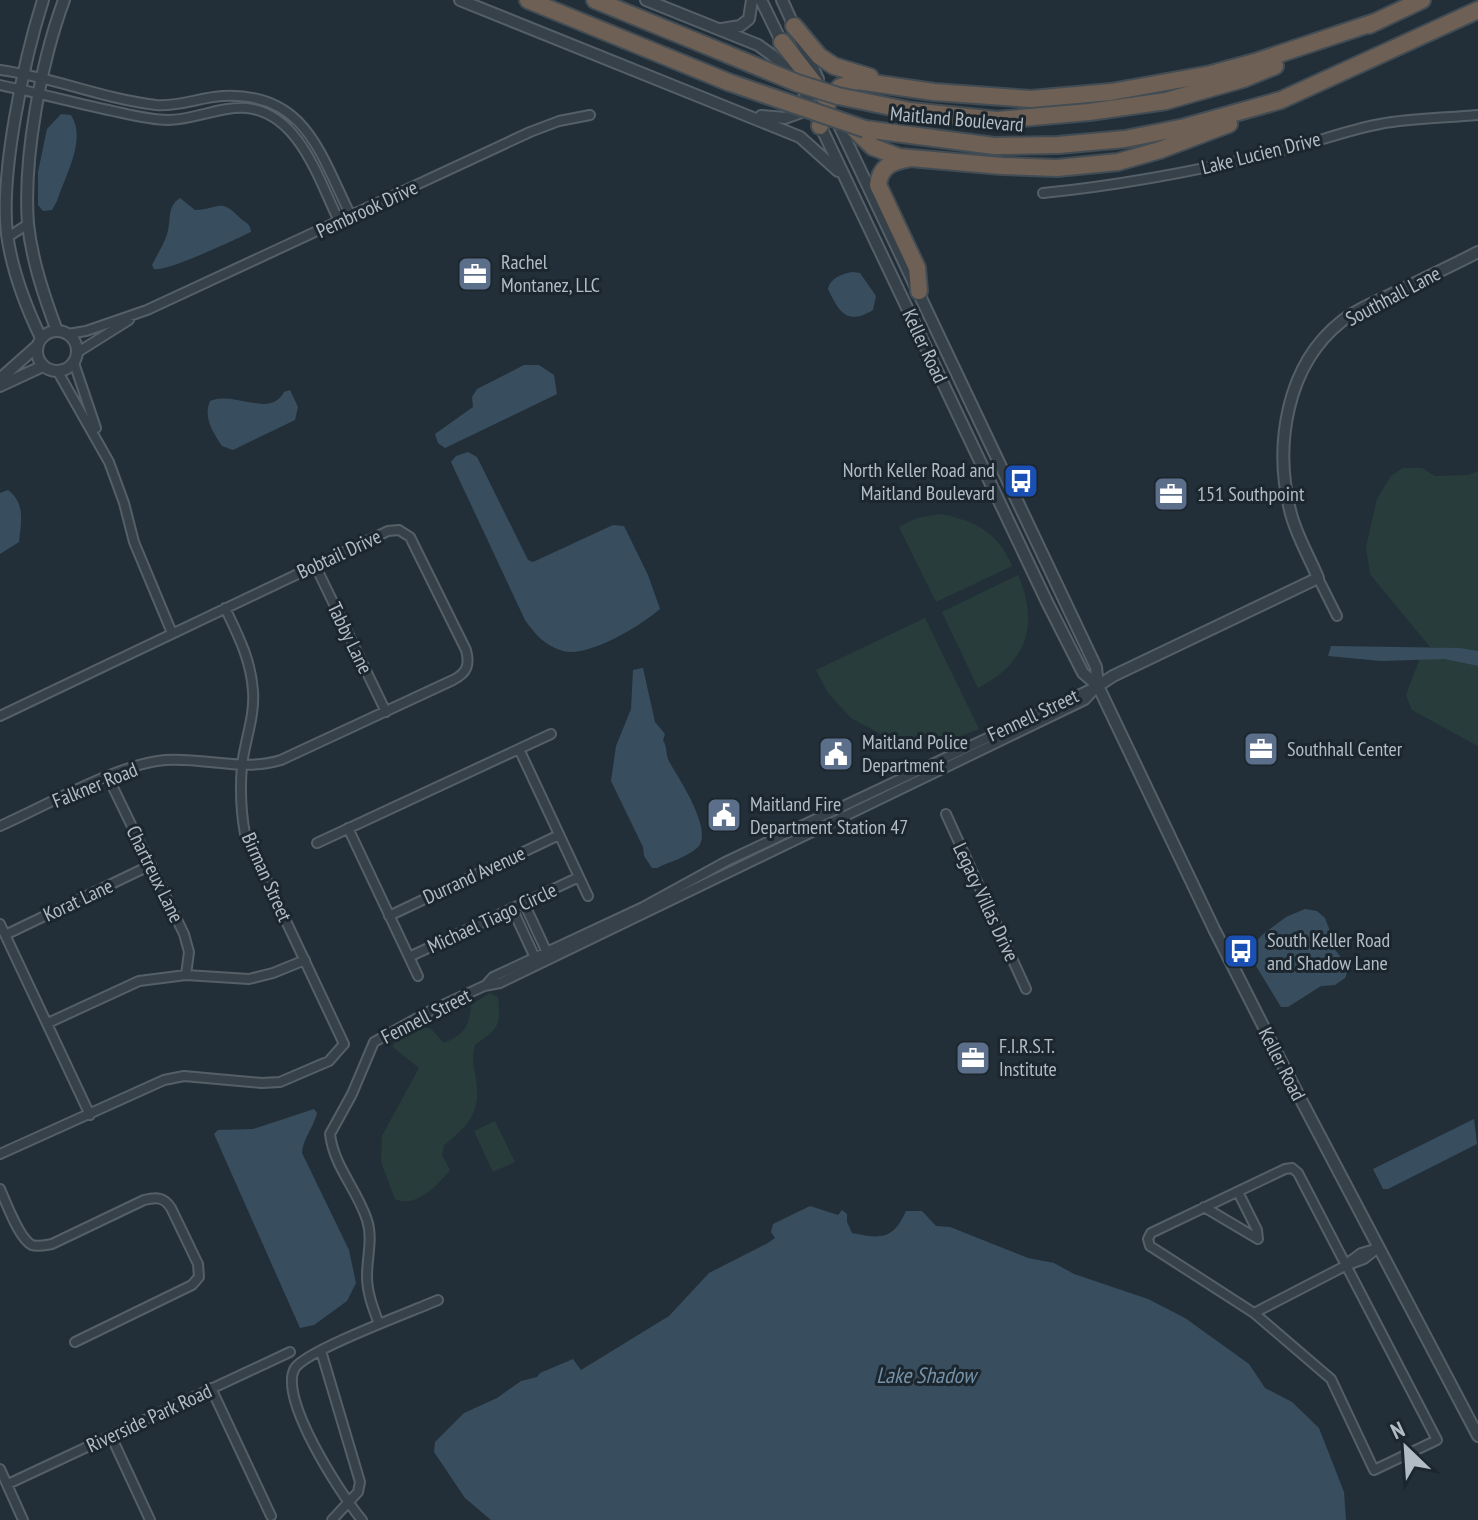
<svg xmlns="http://www.w3.org/2000/svg" width="1478" height="1520" viewBox="0 0 1478 1520" font-family="'PT Sans Narrow',sans-serif">
<style>
.green{fill:#283d3b}
.water{fill:#384e5e}
.lines{fill:none;stroke-linecap:round;stroke-linejoin:round}
.minor-casing{stroke:#555f67;stroke-width:12}
.tertiary-casing{stroke:#555f67;stroke-width:14}
.motorway-casing{stroke:#424c54;stroke-width:20}
.minor{stroke:#374149;stroke-width:8}
.tertiary{stroke:#374149;stroke-width:10}
.motorway{stroke:#6e6054;stroke-width:16}
.motorway-bridge-casing{stroke:#424c54;stroke-width:20;stroke-linecap:butt}
.motorway-bridge{stroke:#6e6054;stroke-width:16}
.labels{text-anchor:middle;stroke-width:6;stroke-linejoin:round;paint-order:stroke}
.street-label{font-size:20px;fill:#b2bcc5;stroke:#1c262e}
.poi-label{font-size:20px;fill:#b2bcc5;stroke:#1c262e;text-anchor:start}
.water-label{font-size:22px;font-style:italic;fill:#7491a7;stroke:#1c262e}
</style>
<rect width="100%" height="100%" fill="#232f38"/>
<path class="green" d="M 1403,468 L 1422,468 L 1435,476 L 1469,475 L 1478,471 L 1478,651 L 1430,647 L 1370,574 L 1366,547 L 1377,499 L 1391,476 Z
M 941,514 C 975,521 998,532 1012,566 L 936,602 L 899,527 L 917,518 Z
M 1018,575 C 1040,626 1026,663 978,688 L 942,612 Z
M 925,618 L 979,729 L 947,741 L 896,742 L 851,718 L 828,693 L 816,670 Z
M 1420,658 L 1444,659 L 1478,666 L 1478,746 L 1412,710 L 1406,695 Z
M 490,993 L 498,997 C 501,1028 498,1028 475,1045 C 470,1065 477,1073 477,1091 C 478,1117 463,1130 444,1145 L 442,1155 L 450,1170 C 437,1185 416,1209 395,1199 L 381,1162 L 382,1136 L 419,1068 L 393,1047 L 397,1037 L 414,1027 L 430,1028 L 444,1043 C 463,1035 470,1027 471,1005 Z
M 495,1121 L 515,1162 L 493,1172 L 474,1131 Z"/>
<path class="water" d="M 61,114 L 71,115 C 87,139 65,176 57,201 L 52,210 L 43,211 L 38,205 L 38,172 L 47,129 Z
M 180,198 L 195,210 C 219,210 219,197 239,217 C 246,224 250,222 251,232 C 234,240 167,272 154,269 L 152,265 C 157,255 164,244 167,234 C 172,220 166,207 180,198 Z
M 853,272 L 860,273 L 876,296 L 873,310 C 847,326 839,312 828,289 C 830,278 844,273 853,272 Z
M 524,365 L 539,365 L 554,375 L 557,394 L 445,448 L 438,443 L 435,434 L 473,407 L 472,397 L 477,389 Z
M 290,390 L 298,407 L 295,420 L 233,450 L 222,446 C 213,432 203,418 210,401 C 234,390 270,419 284,392 Z
M 468,452 L 477,457 L 528,560 L 533,562 L 613,525 L 624,526 L 648,575 L 660,609 C 642,625 588,658 563,651 C 545,646 535,634 525,620 L 451,462 L 456,456 Z
M 8,490 C 26,504 21,522 19,542 L 0,554 L 0,493 Z
M 1331,646 L 1460,648 L 1478,651 L 1478,666 L 1444,659 L 1381,661 L 1328,656 Z
M 643,668 L 655,722 L 665,734 L 663,740 C 668,748 665,756 670,763 C 679,779 715,832 697,848 C 687,857 669,862 657,868 L 652,868 L 644,856 L 643,847 L 611,781 L 616,746 L 631,709 L 633,670 Z
M 1305,909 L 1317,911 L 1325,918 L 1331,934 L 1333,947 L 1349,968 L 1345,978 L 1335,985 L 1321,986 L 1288,1007 L 1281,1007 L 1250,956 L 1253,945 L 1262,935 L 1286,917 Z
M 314,1109 L 317,1113 C 314,1127 303,1138 302,1153 L 349,1250 L 356,1283 L 347,1301 L 314,1325 L 300,1328 L 214,1134 L 218,1130 L 253,1129 Z
M 1474,1119 L 1477,1144 L 1388,1189 L 1383,1189 L 1373,1169 Z
M 810,1206 L 838,1215 L 842,1210 L 847,1214 L 847,1222 L 852,1233 C 881,1239 893,1240 906,1211 L 922,1211 L 936,1226 L 950,1227 L 1028,1258 L 1054,1263 L 1074,1274 L 1148,1299 L 1185,1318 L 1249,1364 L 1265,1388 L 1292,1402 L 1319,1428 L 1344,1492 L 1346,1520 L 491,1520 L 465,1498 L 434,1452 L 435,1442 L 464,1413 L 497,1398 L 521,1381 L 537,1377 L 540,1373 L 573,1359 L 581,1370 L 669,1316 L 709,1273 L 768,1243 L 775,1238 L 771,1232 L 773,1224 Z"/>
<g class="lines">
<defs>
<path id="minor" d="M 0,70 C 53,77 103,99 156,105 C 179,107 201,97 223,96 C 306,92 320,154 351,216
M 0,85 C 38,93 76,103 113,111 C 131,115 150,120 168,120 C 194,120 220,106 247,108 C 300,114 319,181 339,221
M 1043,193 C 1124,185 1206,169 1285,150 C 1317,142 1347,130 1380,124 C 1412,118 1446,118 1478,115
M 8,237 L 28,224
M 68,334 L 86,331 L 147,310 L 530,132 L 559,121 L 590,115
M 78,352 L 129,320
M 74,363 L 96,428
M 58,372 L 109,462 L 124,503 L 134,542 L 172,633
M 315,565 L 386,712
M 1318,578 L 1337,616
M 0,716 L 388,531 L 399,530 L 410,537 L 466,650 C 470,665 467,673 453,680 L 281,760 C 243,772 205,757 165,760 C 117,764 46,806 0,826
M 519,749 L 588,896
M 108,777 L 184,934 L 189,952 L 186,975
M 946,814 L 1026,989
M 348,828 L 418,976
M 317,843 L 551,734
M 524,903 L 549,957
M 512,908 L 537,962
M 389,916 L 559,835
M 0,924 L 90,1115
M 5,935 L 151,865
M 409,957 L 579,877
M 485,986 L 493,977 L 643,907 L 725,862 L 1097,686
M 48,1023 L 139,981 L 186,975 L 249,979 L 273,973 L 305,960
M 0,1154 L 164,1080 L 184,1076 L 262,1083 L 280,1082 L 329,1061 L 344,1044 L 245,834 C 241,812 240,788 242,765 C 245,740 255,716 253,691 C 251,660 238,635 225,608
M 1292,1168 L 1298,1173 L 1437,1440 L 1374,1470 L 1331,1379 L 1254,1313 L 1150,1246 L 1148,1239 L 1151,1233 L 1285,1169 Z
M 0,1189 C 6,1202 19,1239 32,1245 C 38,1247 46,1245 52,1244 L 144,1200 C 157,1197 164,1197 171,1208 L 198,1264 L 199,1277 L 192,1285 L 75,1342
M 1204,1207 L 1258,1239 L 1257,1230 L 1238,1192
M 1349,1262 L 1361,1253 L 1375,1249
M 1254,1313 L 1345,1266 L 1364,1259 L 1378,1248
M 379,1324 C 373,1308 367,1293 367,1276 C 367,1257 373,1238 367,1220 C 357,1189 334,1167 330,1134 L 352,1094 L 374,1042 L 430,1011 L 484,986 L 500,983 C 696,890 890,793 1085,700 L 1098,686
M 321,1351 L 360,1482 L 358,1492 L 332,1520
M 211,1388 L 271,1516
M 111,1436 L 150,1520
M 0,1469 L 23,1520
M 8,1484 L 290,1352
M 362,1520 C 342,1496 277,1397 295,1368 C 307,1350 413,1311 438,1300"/>
<path id="tertiary" d="M 460,0 L 800,137 L 838,171
M 646,0 L 758,45 L 772,55 L 801,82
M 761,0 L 783,45
M 782,0 L 818,79
M 722,29 L 740,26 L 749,19 L 752,0
M 801,85 L 1047,602 L 1083,673 L 1098,686 L 1214,929 L 1290,1079 L 1478,1436
M 761,116 L 785,118 L 807,110
M 836,119 L 1096,667 L 1098,686
M37 351a20 20 0 1 1 40 0a20 20 0 1 1-40 0Z
M 57,331 C 44,296 32,261 28,224 C 23,158 41,62 64,0
M 41,338 C 25,305 12,271 7,234 C 0,172 24,60 43,0
M 0,379 L 37,346
M 0,386 L 43,366
M 1098,686 L 1113,676 L 1318,578 C 1309,556 1295,533 1290,510 C 1274,445 1286,365 1342,321 C 1358,308 1378,301 1396,292 C 1423,279 1451,266 1478,252"/>
<path id="motorway" d="M 528,0 L 728,82
M 595,0 L 705,45
M 1369,25 L 1422,0
M 794,26 L 819,56 L 834,66 L 870,77
M 782,42 L 824,96
M 911,111 L 997,120 L 1089,112 L 1166,101 L 1243,79 L 1275,66
M 850,125 L 873,147 L 899,157 L 1002,166 L 1057,168 L 1118,162 L 1160,150 L 1229,124
M 820,126 L 828,102 L 840,87 L 858,81 L 934,92 L 1031,99 L 1111,92 L 1211,74 L 1255,62 L 1378,21
M 865,129 L 994,146 L 1058,145 L 1125,139 L 1185,127 L 1281,100 L 1478,10
M 907,159 C 891,162 880,167 878,185 L 917,268 L 919,291"/>
</defs>
<use href="#minor" class="minor-casing"/>
<use href="#tertiary" class="tertiary-casing"/>
<use href="#motorway" class="motorway-casing"/>
<use href="#minor" class="minor"/>
<use href="#tertiary" class="tertiary"/>
<use href="#motorway" class="motorway"/>
<defs>
<path id="motorway-bridge" d="M 705,45 L 797,83 L 838,96 L 911,111
M 728,82 L 865,129"/>
</defs>
<use href="#motorway-bridge" class="motorway-bridge-casing"/>
<use href="#motorway-bridge" class="motorway-bridge"/>
</g>
<defs>
<symbol id="office-square" viewBox="-11 -11 22 22"><rect x="-9" y="-9" width="18" height="18" rx="4" fill="#5c6f8a" stroke="#1c262e"/><path d="M-6-3h4V-5.5h4V-3h4V5H-6ZM-1-4.5V-3h2v-1.5ZM-6 0V1H6V0Z" fill="#fff"/></symbol>
<symbol id="bus-square" viewBox="-11 -11 22 22"><rect x="-9" y="-9" width="18" height="18" rx="4" fill="#1a4fb4" stroke="#1c262e"/><path d="M-5-6H5V4H4V6H2V4H-2V6H-4V4H-5ZM-3.5-4V0h7V-4ZM-3.5 1.2v1.5H-2V1.2ZM2 1.2v1.5H3.5V1.2Z" fill="#fff"/></symbol>
<symbol id="civic-square" viewBox="-11 -11 22 22"><rect x="-9" y="-9" width="18" height="18" rx="4" fill="#5c6f8a" stroke="#1c262e"/><path d="M-.6-6.5H3V-4.5H.6V-3L4-1V1h2V6H-6V1h2V-1L-.6-3ZM-1.2 2.5V6h2.4V2.5Z" fill="#fff"/></symbol>
</defs>
<g fill-rule="evenodd">
<use href="#office-square" x="455" y="254" width="40" height="40"/>
<use href="#bus-square" x="1001" y="461" width="40" height="40"/>
<use href="#office-square" x="1151" y="474" width="40" height="40"/>
<use href="#office-square" x="1241" y="729" width="40" height="40"/>
<use href="#civic-square" x="816" y="734" width="40" height="40"/>
<use href="#civic-square" x="704" y="795" width="40" height="40"/>
<use href="#bus-square" x="1221" y="931" width="40" height="40"/>
<use href="#office-square" x="953" y="1038" width="40" height="40"/>
</g>
<g class="labels">
<g class="street-label">
<text transform="translate(957 119) rotate(5)" y="7">Maitland Boulevard</text>
<text transform="translate(1261 153) rotate(-14)" y="7">Lake Lucien Drive</text>
<text transform="translate(367 209) rotate(-25)" y="7">Pembrook Drive</text>
<text transform="translate(1393 296) rotate(-28)" y="7">Southhall Lane</text>
<text transform="translate(925 346) rotate(65)" y="7">Keller Road</text>
<text transform="translate(339 554) rotate(-25)" y="7">Bobtail Drive</text>
<text transform="translate(350 638) rotate(64)" y="7">Tabby Lane</text>
<text transform="translate(1033 715) rotate(-25)" y="7">Fennell Street</text>
<text transform="translate(95 785) rotate(-22)" y="7">Falkner Road</text>
<text transform="translate(155 874) rotate(64)" y="7">Chartreux Lane</text>
<text transform="translate(474 875) rotate(-25)" y="7">Durrand Avenue</text>
<text transform="translate(267 877) rotate(66)" y="7">Birman Street</text>
<text transform="translate(78 900) rotate(-25)" y="7">Korat Lane</text>
<text transform="translate(986 902) rotate(65)" y="7">Legacy Villas Drive</text>
<text transform="translate(492 918) rotate(-25)" y="7">Michael Tiago Circle</text>
<text transform="translate(426 1016) rotate(-27)" y="7">Fennell Street</text>
<text transform="translate(1282 1064) rotate(63)" y="7">Keller Road</text>
<text transform="translate(149 1418) rotate(-25)" y="7">Riverside Park Road</text>
</g>
<g class="poi-label">
<text x="501" y="269">Rachel<tspan x="501" dy="23">Montanez, LLC</tspan></text>
<text x="995" y="477" text-anchor="end">North Keller Road and<tspan x="995" dy="23">Maitland Boulevard</tspan></text>
<text x="1197" y="501">151 Southpoint</text>
<text x="862" y="749">Maitland Police<tspan x="862" dy="23">Department</tspan></text>
<text x="1287" y="756">Southhall Center</text>
<text x="750" y="811">Maitland Fire<tspan x="750" dy="23">Department Station 47</tspan></text>
<text x="1267" y="947">South Keller Road<tspan x="1267" dy="23">and Shadow Lane</tspan></text>
<text x="999" y="1053">F.I.R.S.T.<tspan x="999" dy="23">Institute</tspan></text>
</g>
<g class="water-label">
<text x="926" y="1383">Lake Shadow</text>
</g>
</g>
<g transform="translate(1406 1448) rotate(335)" stroke="#1c262e" stroke-width="6" paint-order="stroke">
<path d="M0-6L14 30L0 20L-14 30Z" fill="#b2bcc5"/>
<text y="-12" font-size="22" font-weight="bold" text-anchor="middle" fill="#b2bcc5">N</text>
</g>
</svg>
